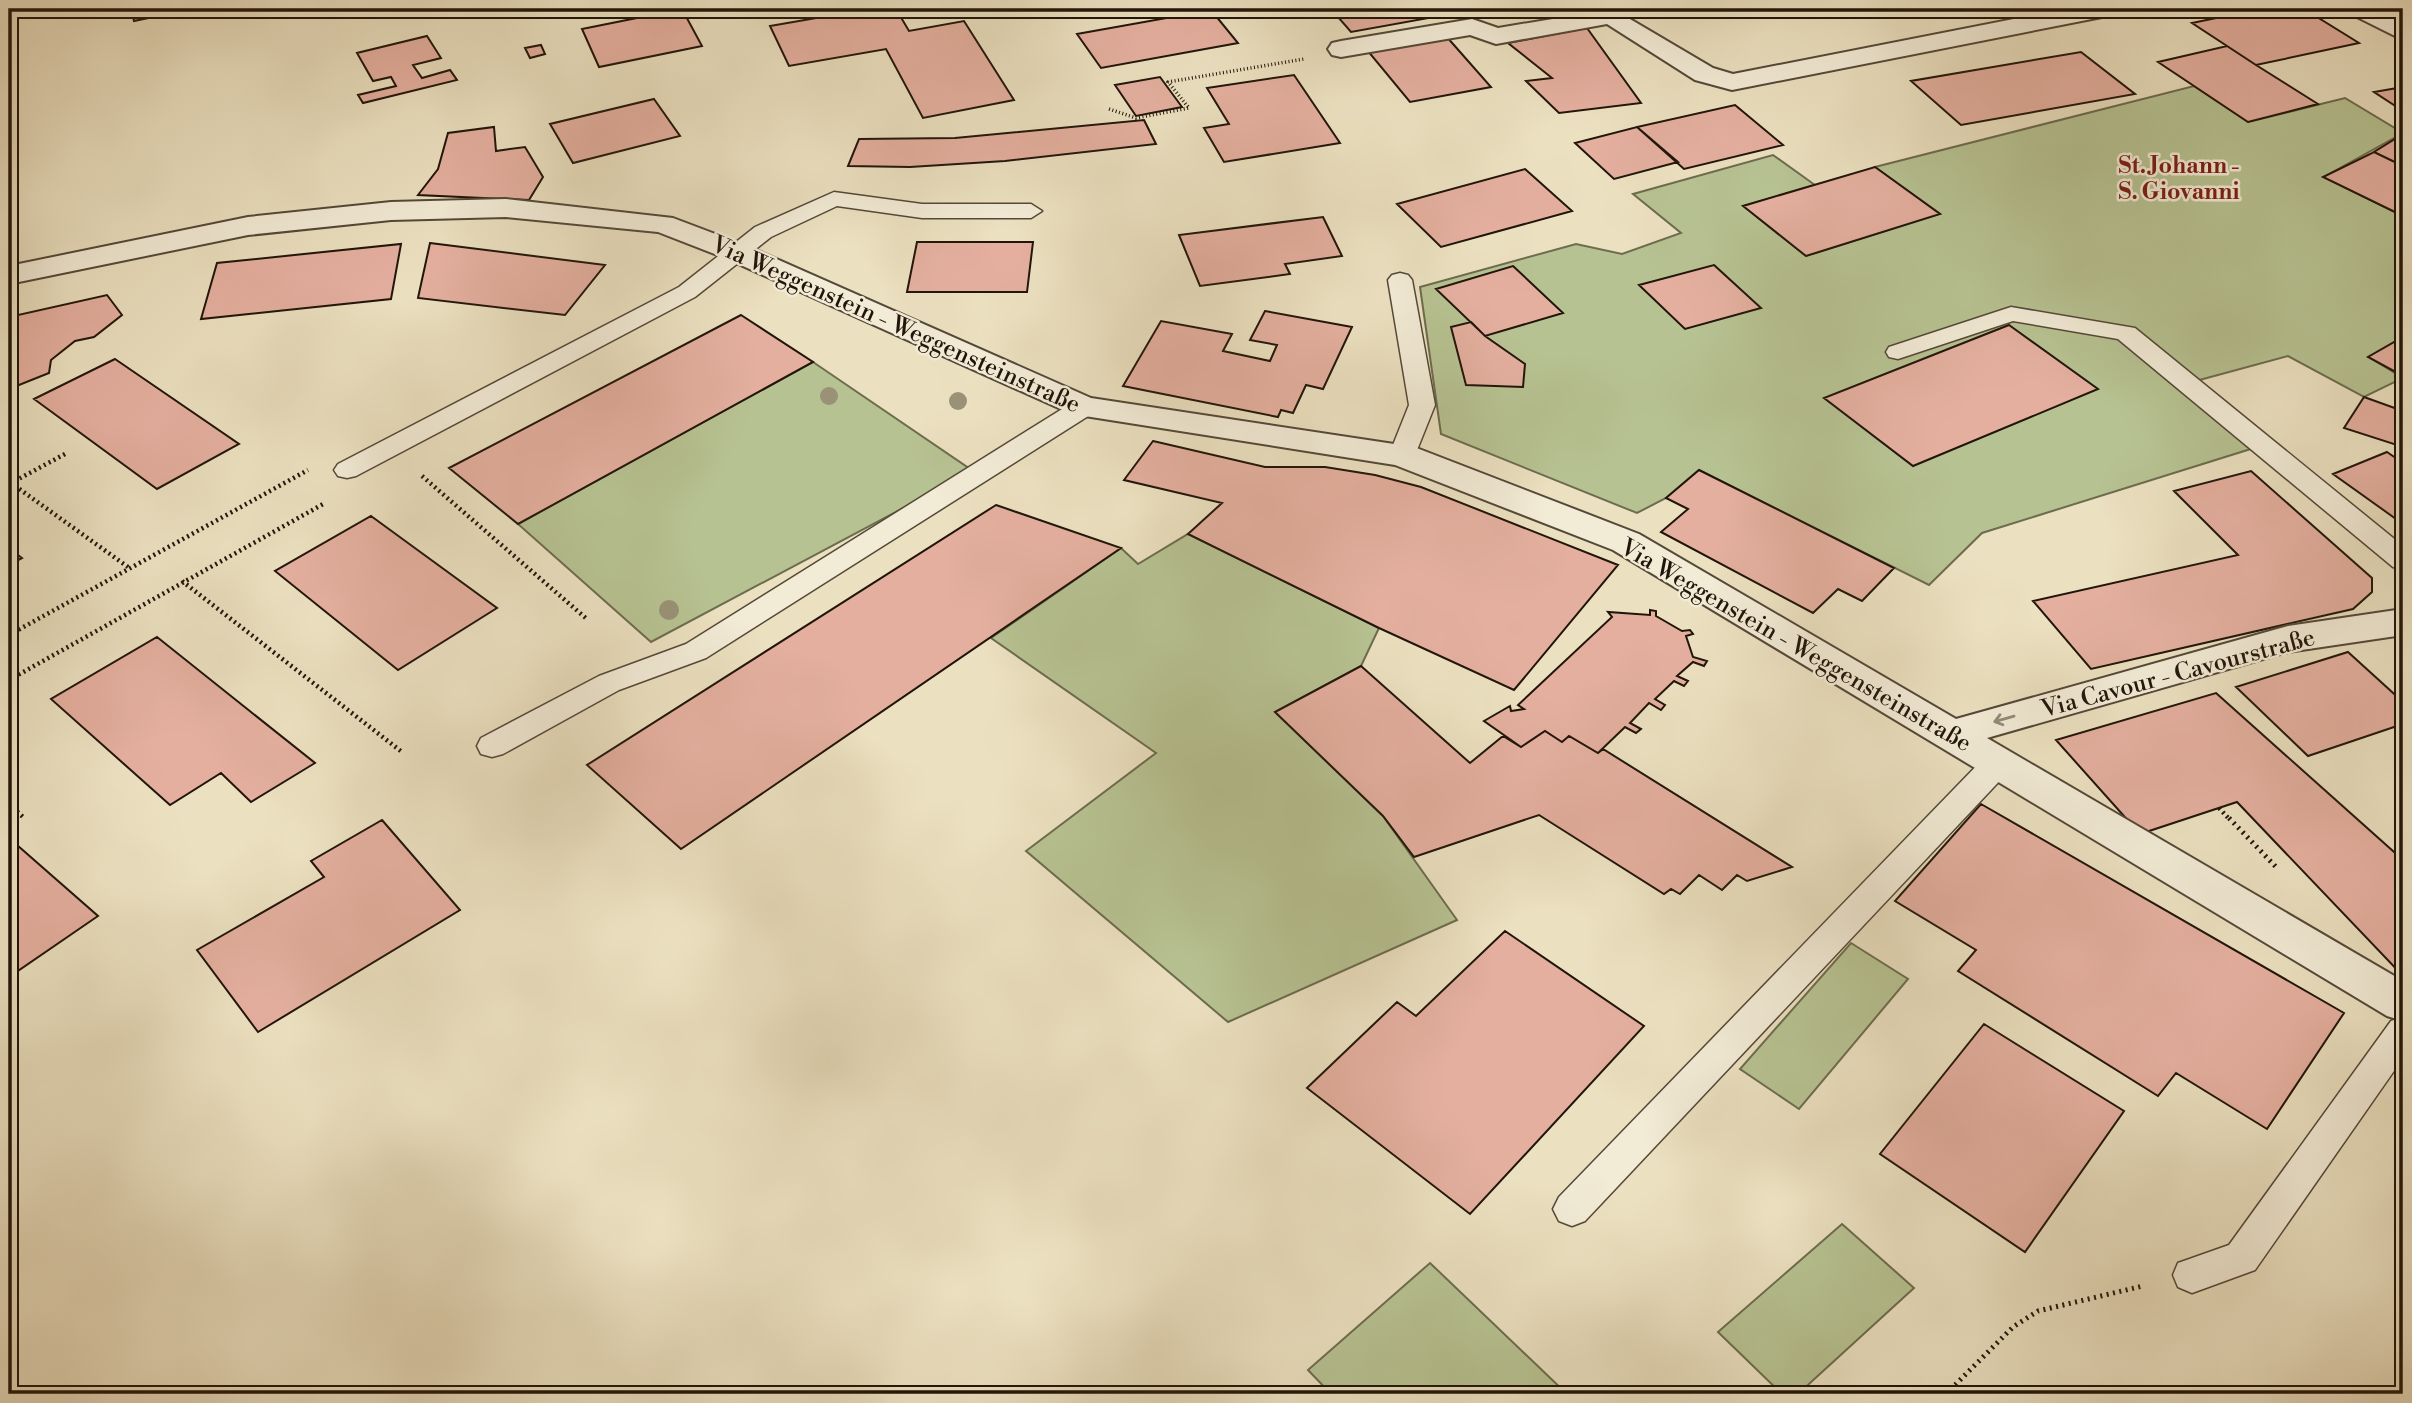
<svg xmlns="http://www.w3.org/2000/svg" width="2412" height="1403" viewBox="0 0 2412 1403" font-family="'Libre Bodoni',serif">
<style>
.green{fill:#b7c292;stroke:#6c6c4e;stroke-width:2}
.building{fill:#e4af9f;stroke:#21150a;stroke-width:2}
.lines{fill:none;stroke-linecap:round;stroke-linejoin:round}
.lane-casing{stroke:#544838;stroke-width:3}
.street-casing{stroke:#544838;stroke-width:4}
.path-far2{stroke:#21150a;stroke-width:3.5;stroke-dasharray:1 2.5;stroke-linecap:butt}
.path-far1{stroke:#21150a;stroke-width:4.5;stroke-dasharray:2 3.5;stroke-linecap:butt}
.path{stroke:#21150a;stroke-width:5;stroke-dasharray:2 4.5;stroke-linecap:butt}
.lane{fill:#f2ebd6;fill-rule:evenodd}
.street{fill:#f2ebd6;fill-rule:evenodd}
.tree{fill:#999276}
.oneway{stroke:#948b7a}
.labels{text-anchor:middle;stroke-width:5;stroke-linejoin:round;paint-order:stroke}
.far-quarter-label{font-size:23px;font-weight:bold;fill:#7a1f14;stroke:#f2ebd6}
.street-label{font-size:24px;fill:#21150a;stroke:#f2ebd6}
</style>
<rect width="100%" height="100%" fill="#ebe0c0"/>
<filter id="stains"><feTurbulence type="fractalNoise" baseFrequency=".00286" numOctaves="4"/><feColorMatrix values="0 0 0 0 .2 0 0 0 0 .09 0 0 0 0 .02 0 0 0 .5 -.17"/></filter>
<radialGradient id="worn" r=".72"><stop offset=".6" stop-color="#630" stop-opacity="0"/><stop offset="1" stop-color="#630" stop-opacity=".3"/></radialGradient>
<path class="green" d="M 2194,86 L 2248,122 L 2345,98 L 2403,133 L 2324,177 L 2399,214 L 2403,211 L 2403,337 L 2369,357 L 2403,378 L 2364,397 L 2288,356 L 2181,385 L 2257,447 L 1982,533 L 1929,585 L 1699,470 L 1666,498 L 1637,513 L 1441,434 L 1420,287 L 1576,244 L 1622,254 L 1681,233 L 1633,194 L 1773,155 L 1815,185 L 1744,206 L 1806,256 L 1940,214 L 1875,167 Z
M 813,362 L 973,471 L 651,642 L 518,524 Z
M 1188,534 L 1379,628 L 1361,666 L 1275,712 L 1383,816 L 1457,920 L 1228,1022 L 1026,851 L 1156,753 L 991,638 L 1121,548 L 1138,564 Z
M 1851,943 L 1908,979 L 1799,1109 L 1740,1069 Z
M 1842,1224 L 1914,1288 L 1798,1394 L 1782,1394 L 1718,1332 Z
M 1430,1263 L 1567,1394 L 1331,1394 L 1308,1370 Z"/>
<path class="building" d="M 131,9 L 191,9 L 134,21 Z
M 682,9 L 702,46 L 599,67 L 582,29 Z
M 868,9 L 896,9 L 909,31 L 964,21 L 1014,100 L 923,118 L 886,49 L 789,66 L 770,26 Z
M 1331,9 L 1445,9 L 1451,14 L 1351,32 Z
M 2260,9 L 2304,9 L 2359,43 L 2256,65 L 2192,23 Z
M 1211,10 L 1238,43 L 1101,68 L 1077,34 Z
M 1587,28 L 1641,103 L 1559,113 L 1526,81 L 1552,78 L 1508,43 Z
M 427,36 L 441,58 L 413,65 L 422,78 L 450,70 L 457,80 L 363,103 L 358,95 L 396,86 L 391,77 L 373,81 L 357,53 Z
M 1446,36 L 1491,87 L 1410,102 L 1367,50 Z
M 541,45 L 545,54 L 530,58 L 525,48 Z
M 2227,46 L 2256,65 L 2318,104 L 2248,122 L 2158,62 Z
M 2081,52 L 2135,94 L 1961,125 L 1911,81 Z
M 1294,75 L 1340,143 L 1224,162 L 1204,128 L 1229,124 L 1207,88 Z
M 1160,77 L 1182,107 L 1136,116 L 1115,85 Z
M 2403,87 L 2403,111 L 2374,92 Z
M 654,99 L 680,136 L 573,163 L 550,124 Z
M 1735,105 L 1783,145 L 1684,169 L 1637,127 Z
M 1144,120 L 1156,144 L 1005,161 L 910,167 L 848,166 L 859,139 L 955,138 Z
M 494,127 L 496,151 L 525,147 L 543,177 L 529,200 L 418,195 L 438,169 L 448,133 Z
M 1637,127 L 1678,162 L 1614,179 L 1575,143 Z
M 2403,134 L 2403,166 L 2374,152 Z
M 2374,152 L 2403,166 L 2403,211 L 2399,214 L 2323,177 Z
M 1875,167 L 1940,214 L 1806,256 L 1743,206 Z
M 1525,169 L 1572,211 L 1441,247 L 1397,204 Z
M 1323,217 L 1342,256 L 1285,264 L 1290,274 L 1200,286 L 1179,235 Z
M 917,242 L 1033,242 L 1027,292 L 907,292 Z
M 430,243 L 605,265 L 565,315 L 418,298 Z
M 401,244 L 391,299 L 201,319 L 217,263 Z
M 1714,265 L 1761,308 L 1685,329 L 1639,285 Z
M 1513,266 L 1563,313 L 1485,336 L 1436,289 Z
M 107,295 L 122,315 L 94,337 L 75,341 L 51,360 L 49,373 L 9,389 L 9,317 Z
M 1265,311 L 1352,327 L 1323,389 L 1306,385 L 1293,413 L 1281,410 L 1278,417 L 1123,386 L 1161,321 L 1232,334 L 1223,351 L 1270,361 L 1277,345 L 1250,340 Z
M 741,315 L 813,362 L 518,524 L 449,468 Z
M 1471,322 L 1485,336 L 1525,364 L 1523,387 L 1466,385 L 1451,327 Z
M 2009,325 L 2098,389 L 1913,466 L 1824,398 Z
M 2403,337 L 2403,376 L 2368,357 Z
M 115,359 L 239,444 L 157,489 L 34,399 Z
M 2364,397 L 2403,411 L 2403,447 L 2344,428 Z
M 1153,441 L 1265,467 L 1325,467 L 1375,475 L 1421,487 L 1618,565 L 1514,690 L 1379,628 L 1188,534 L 1222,503 L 1124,480 Z
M 2387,452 L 2403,463 L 2403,524 L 2333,474 Z
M 1699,470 L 1894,568 L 1862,601 L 1838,589 L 1813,613 L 1661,532 L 1688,509 L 1666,498 Z
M 2251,471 L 2372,578 L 2372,592 L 2353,609 L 2091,669 L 2033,601 L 2238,555 L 2174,491 Z
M 996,505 L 1121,548 L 681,849 L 587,765 Z
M 371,516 L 497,608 L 398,670 L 275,571 Z
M 9,548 L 22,558 L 9,565 Z
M 1650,610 L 1656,611 L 1656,616 L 1682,631 L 1690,630 L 1693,634 L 1686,636 L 1693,657 L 1707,661 L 1704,666 L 1693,662 L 1677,676 L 1688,681 L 1684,686 L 1674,681 L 1655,699 L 1665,705 L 1661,710 L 1649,703 L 1630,723 L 1641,729 L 1636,733 L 1625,727 L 1598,753 L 1569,736 L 1562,742 L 1545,731 L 1521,747 L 1484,721 L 1510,706 L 1511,711 L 1524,709 L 1518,705 L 1612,617 L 1608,612 L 1650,615 Z
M 157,637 L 315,763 L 251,802 L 221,773 L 170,805 L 51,699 Z
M 2348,652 L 2403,702 L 2403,724 L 2308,756 L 2236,687 Z
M 1361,666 L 1470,763 L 1503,736 L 1521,747 L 1545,731 L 1562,742 L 1569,736 L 1598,753 L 1603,749 L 1792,867 L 1747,881 L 1737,875 L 1722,890 L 1699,875 L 1680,894 L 1671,889 L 1664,894 L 1539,815 L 1414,857 L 1383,816 L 1275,712 Z
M 2216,693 L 2403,860 L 2403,976 L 2237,802 L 2140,834 L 2056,740 Z
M 1981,804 L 2344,1013 L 2267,1129 L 2176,1073 L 2158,1096 L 1958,971 L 1976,950 L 1895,901 Z
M 382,820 L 460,910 L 258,1032 L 197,950 L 324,877 L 311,861 Z
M 9,838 L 98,916 L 9,977 Z
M 1505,931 L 1644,1026 L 1470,1214 L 1307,1088 L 1397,1002 L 1416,1016 Z
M 1984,1024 L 2124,1111 L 2025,1252 L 1880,1154 Z"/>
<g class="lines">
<defs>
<path id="lane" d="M 834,192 L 922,204 L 1031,204 L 1042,211 L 1031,218 L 922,218 L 837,206 L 771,237 L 695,297 L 356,476 L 347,478 L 338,476 L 334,470 L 338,464 L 679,287 L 755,227 Z
M 1400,273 L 1408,275 L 1412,280 L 1435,405 L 1415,455 L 1411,461 L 1393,461 L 1389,455 L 1409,405 L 1388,280 L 1392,275 Z
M 2011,307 L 2135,328 L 2403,546 L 2403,569 L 2393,567 L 2118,339 L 2013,321 L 1898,359 L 1889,357 L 1886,352 L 1889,347 Z
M 1084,399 L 1093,401 L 1097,407 L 1093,413 L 706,658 L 619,690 L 503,754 L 492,757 L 481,754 L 477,746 L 481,738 L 599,676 L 686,644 L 1075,401 Z
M 1997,753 L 2008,756 L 2012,764 L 2008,772 L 1585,1221 L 1572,1226 L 1559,1221 L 1553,1209 L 1559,1197 L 1986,756 Z
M 2403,1017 L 2403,1058 L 2255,1270 L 2192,1293 L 2178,1287 L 2173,1275 L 2178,1263 L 2229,1245 L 2391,1021 Z"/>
<path id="street" d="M 1613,9 L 1713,68 L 1733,74 L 2065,9 L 2115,9 L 2111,14 L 2102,17 L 1732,90 L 1695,80 L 1607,24 L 1496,44 L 1470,35 L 1341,57 L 1332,55 L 1328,49 L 1332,43 L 1341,41 L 1472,19 L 1498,28 Z
M 2348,9 L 2379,9 L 2403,22 L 2403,40 L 2351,14 Z
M 506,199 L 673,218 L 747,246 L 1091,398 L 1414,447 L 1639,534 L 1956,719 L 2288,626 L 2403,609 L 2403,635 L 2288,652 L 1987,738 L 2403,981 L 2403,1021 L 2387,1016 L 1613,550 L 1395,465 L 1072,414 L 725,258 L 658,232 L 506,217 L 391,220 L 248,235 L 9,284 L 9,266 L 248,217 L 391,202 Z"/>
</defs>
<use href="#lane" class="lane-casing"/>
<use href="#street" class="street-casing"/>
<path class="path-far2" d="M 1109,109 L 1136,118 L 1189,108 L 1168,82 L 1304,59"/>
<path class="path-far1" d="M 65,454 L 11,483 L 128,567
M 422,476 L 588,620
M 182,581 L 402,752
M 9,635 L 308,470
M 9,680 L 325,503
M 9,804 L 23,817
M 2219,808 L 2230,820"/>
<path class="path" d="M 2229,818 L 2277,868
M 1946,1394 L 2013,1327 L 2038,1311 L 2143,1286"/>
<use href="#lane" class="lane"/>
<use href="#street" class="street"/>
</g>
<g class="tree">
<circle cx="829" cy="396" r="9"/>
<circle cx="958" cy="401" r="9"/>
<circle cx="669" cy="610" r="10"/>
</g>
<defs><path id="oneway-shaft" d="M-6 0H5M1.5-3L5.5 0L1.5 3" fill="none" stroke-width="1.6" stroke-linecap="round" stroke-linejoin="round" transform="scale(1.75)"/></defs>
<use class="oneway" href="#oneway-shaft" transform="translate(2004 719) rotate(164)"/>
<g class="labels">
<g class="far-quarter-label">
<text x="2179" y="173">St. Johann -<tspan x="2179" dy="26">S. Giovanni</tspan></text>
</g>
<g class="street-label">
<text transform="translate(896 324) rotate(24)" y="8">Via Weggenstein - Weggensteinstraße</text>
<text transform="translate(1796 645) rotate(30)" y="8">Via Weggenstein - Weggensteinstraße</text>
<text transform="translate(2178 673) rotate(-15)" y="8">Via Cavour - Cavourstraße</text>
</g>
</g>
<rect width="2412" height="1403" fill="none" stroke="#ebe0c0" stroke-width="35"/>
<rect x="10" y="10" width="2391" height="1382" fill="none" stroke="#21150a" stroke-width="3.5"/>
<rect x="18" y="18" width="2377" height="1368" fill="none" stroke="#21150a" stroke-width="2"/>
<rect width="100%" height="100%" filter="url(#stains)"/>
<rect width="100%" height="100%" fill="url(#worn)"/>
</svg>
